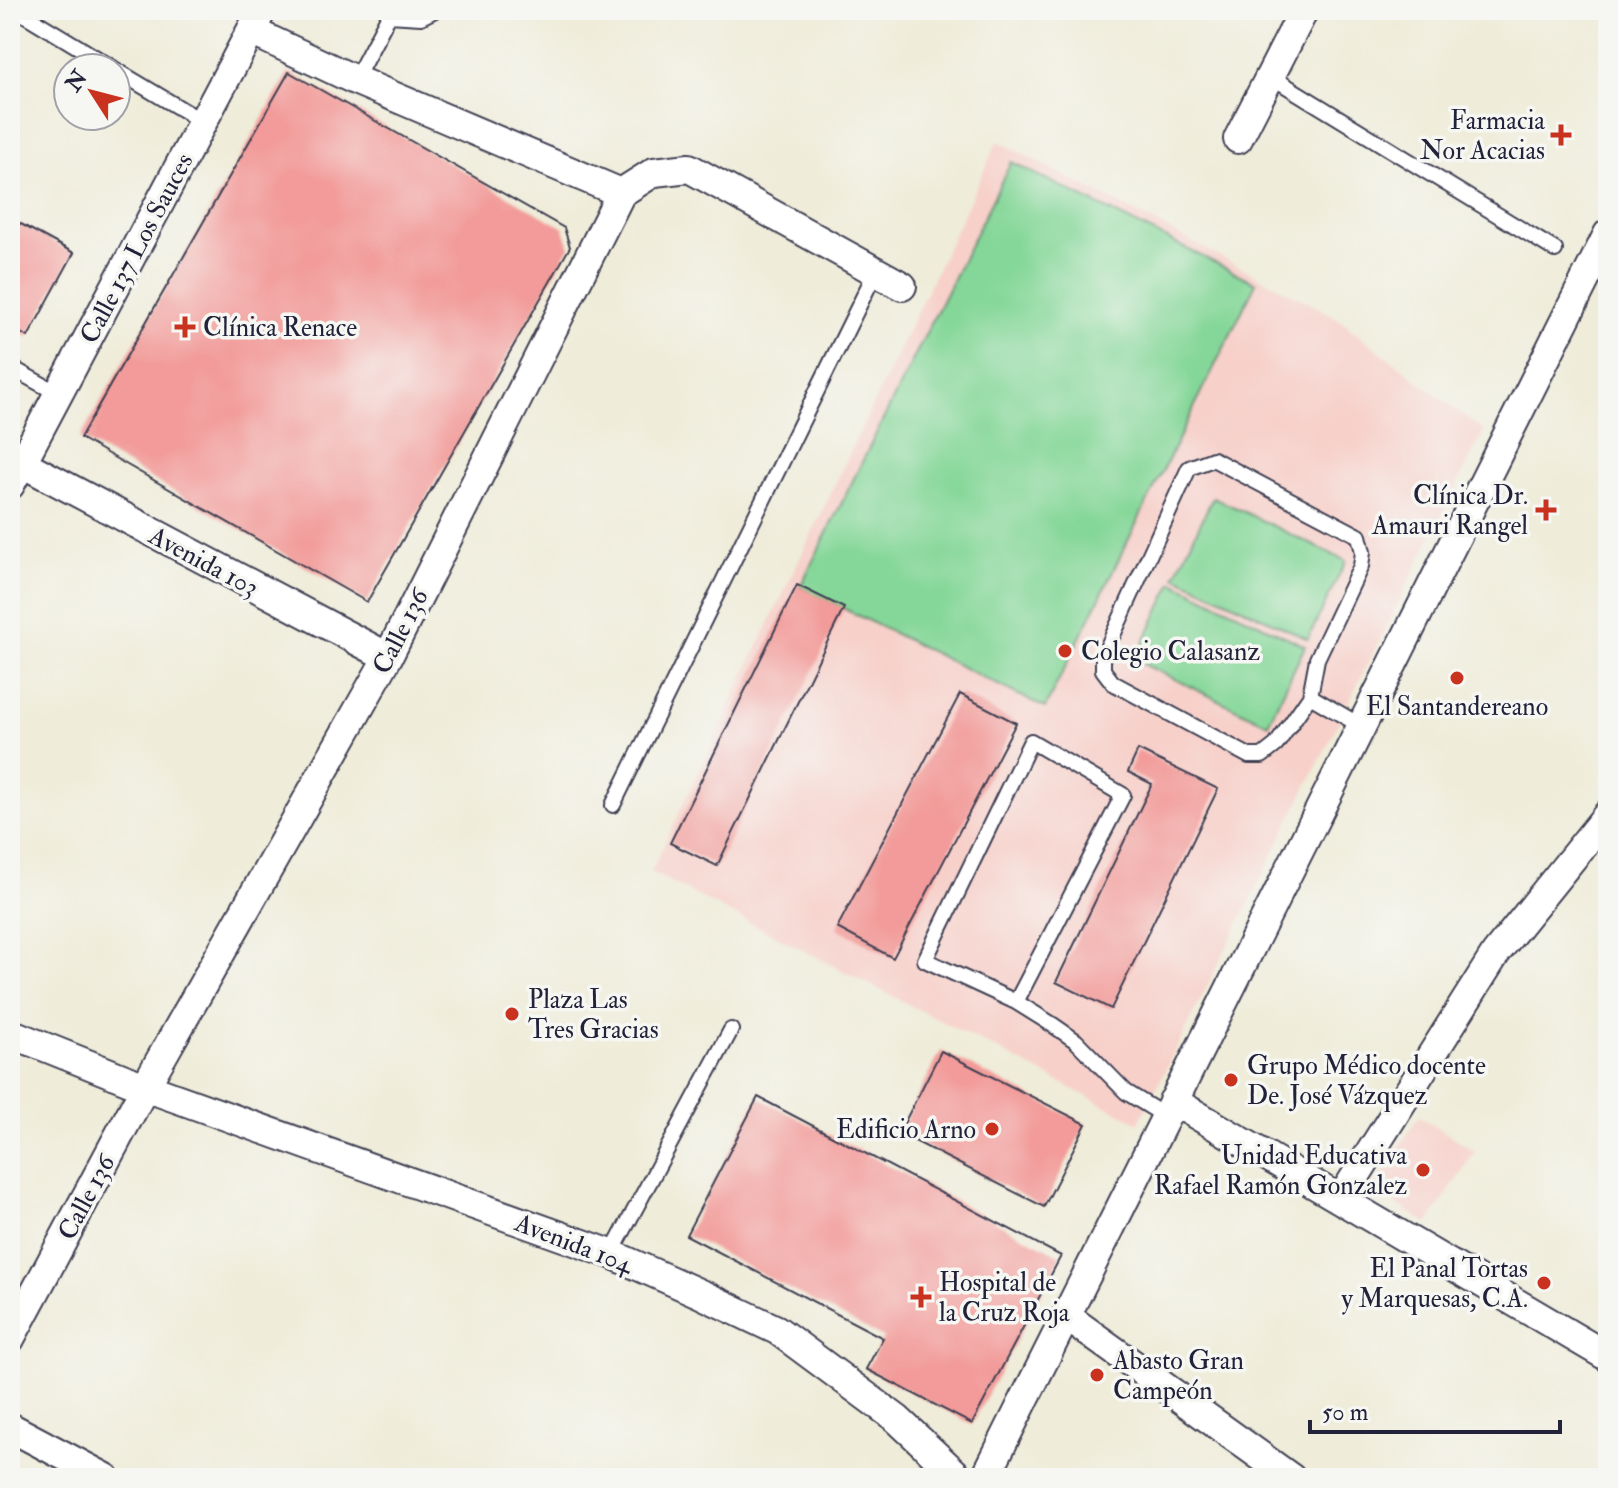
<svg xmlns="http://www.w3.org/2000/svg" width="1618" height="1488" viewBox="0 0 1618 1488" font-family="'IM FELL Double Pica',serif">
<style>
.built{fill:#f7d0ca}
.green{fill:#85d799;stroke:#547c6a;stroke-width:2}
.building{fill:#f29b9a}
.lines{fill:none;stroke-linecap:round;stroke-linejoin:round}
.service-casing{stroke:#414053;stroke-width:18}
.minor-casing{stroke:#414053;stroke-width:32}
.service{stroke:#fff;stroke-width:14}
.minor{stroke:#fff;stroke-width:28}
.poi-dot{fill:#c8321e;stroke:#f6f6f2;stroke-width:3}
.labels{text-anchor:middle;stroke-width:7;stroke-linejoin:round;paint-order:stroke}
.poi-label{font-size:26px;fill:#22223b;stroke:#f6f6f2;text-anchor:start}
.street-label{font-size:26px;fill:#22223b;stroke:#f6f6f2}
</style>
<rect width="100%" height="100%" fill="#f6f6f2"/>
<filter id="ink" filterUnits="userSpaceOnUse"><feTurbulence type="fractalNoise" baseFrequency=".0125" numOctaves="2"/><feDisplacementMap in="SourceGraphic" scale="16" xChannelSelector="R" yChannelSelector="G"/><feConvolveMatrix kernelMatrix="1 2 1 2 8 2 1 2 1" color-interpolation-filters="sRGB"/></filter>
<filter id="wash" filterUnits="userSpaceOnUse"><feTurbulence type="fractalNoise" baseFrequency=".006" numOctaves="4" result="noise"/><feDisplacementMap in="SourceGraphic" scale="32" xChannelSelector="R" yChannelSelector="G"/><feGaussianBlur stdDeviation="1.8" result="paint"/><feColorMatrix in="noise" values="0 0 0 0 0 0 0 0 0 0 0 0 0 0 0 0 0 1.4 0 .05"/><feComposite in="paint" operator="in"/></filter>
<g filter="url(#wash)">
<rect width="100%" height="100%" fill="#efecd9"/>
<path class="built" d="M 998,141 L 1334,316 L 1484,431 L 1139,1123 L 651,872 Z
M 1419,1116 L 1475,1151 L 1428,1224 L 1372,1189 Z"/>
<path class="green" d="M 1011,162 L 1256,283 L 1045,708 L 800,587 Z
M 1213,497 L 1346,561 L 1308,639 L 1175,576 Z
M 1173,582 L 1305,646 L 1268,724 L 1135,660 Z"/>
<g id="blocks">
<path class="building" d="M 289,72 L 564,228 L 570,247 L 367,602 L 80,438 Z
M 10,218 L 74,253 L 28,337 L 10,327 Z
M 797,585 L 844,608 L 717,866 L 670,843 Z
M 960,694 L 1016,723 L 893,958 L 837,928 Z
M 1138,750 L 1218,789 L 1111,1009 L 1056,982 L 1152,784 L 1128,772 Z
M 941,1051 L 1086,1124 L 1044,1207 L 899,1133 Z
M 758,1097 L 1061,1256 L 972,1424 L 866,1369 L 883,1338 L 686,1235 Z"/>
</g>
</g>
<g filter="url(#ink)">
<use href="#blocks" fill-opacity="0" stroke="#414053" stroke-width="2"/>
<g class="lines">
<defs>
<path id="service" d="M 17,10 L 113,68
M 116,70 L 203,122
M 1270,76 L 1555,250
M 355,80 L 389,15 L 421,17 L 435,10
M 10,367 L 59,394
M 1213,459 L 1359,536 L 1363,552 L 1361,566 L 1317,659 L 1310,696 L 1276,745 L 1262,756 L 1249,756 L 1113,683 L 1103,670 L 1103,657 L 1189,468 Z
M 1310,696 L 1361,726
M 613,805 L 876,271
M 1016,1002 L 1123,795 L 1031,741 L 925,960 L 1016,1002 L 1053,1025 L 1076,1041 L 1126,1092 L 1165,1116
M 611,1254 L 731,1030"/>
<path id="minor" d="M 251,31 L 355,80 L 621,193
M 1238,139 L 1304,10
M 22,463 L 388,657
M 10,485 L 262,10
M 10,1033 L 145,1087 L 611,1254 L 703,1295 L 777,1330 L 897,1419 L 960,1478
M 1173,1101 L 1608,1357
M 1341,1199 L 1496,953 L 1608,814
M 1066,1316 L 1291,1478
M 10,1339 L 145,1087 L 388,657 L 621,193 L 654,172 L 689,168 L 902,286
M 10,1427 L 106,1478
M 985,1478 L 1608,234"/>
</defs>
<use href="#service" class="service-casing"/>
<use href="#minor" class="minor-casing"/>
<use href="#service" class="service"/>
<use href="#minor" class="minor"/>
</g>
</g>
<g class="poi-dot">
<path d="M1557 123h8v8h8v8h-8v8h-8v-8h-8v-8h8z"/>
<path d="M181 315h8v8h8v8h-8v8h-8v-8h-8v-8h8z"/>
<path d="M1542 498h8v8h8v8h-8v8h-8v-8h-8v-8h8z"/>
<circle cx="1065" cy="651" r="8"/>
<circle cx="1457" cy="678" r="8"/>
<circle cx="512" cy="1014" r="8"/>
<circle cx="1231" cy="1080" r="8"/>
<circle cx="992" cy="1129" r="8"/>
<circle cx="1423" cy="1170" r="8"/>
<circle cx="1544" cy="1283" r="8"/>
<path d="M917 1285h8v8h8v8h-8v8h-8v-8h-8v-8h8z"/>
<circle cx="1097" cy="1375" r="8"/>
</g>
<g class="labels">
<g class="poi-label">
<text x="1545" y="129" text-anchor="end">Farmacia<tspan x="1545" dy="30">Nor Acacias</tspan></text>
<text x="203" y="336">Clínica Renace</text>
<text x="1528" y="504" text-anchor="end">Clínica Dr.<tspan x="1528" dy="30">Amauri Rangel</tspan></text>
<text x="1081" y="660">Colegio Calasanz</text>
<text x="1457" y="715" text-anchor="middle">El Santandereano</text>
<text x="528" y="1008">Plaza Las<tspan x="528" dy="30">Tres Gracias</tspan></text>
<text x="1247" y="1074">Grupo Médico docente<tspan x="1247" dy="30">De. José Vázquez</tspan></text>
<text x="976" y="1138" text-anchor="end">Edificio Arno</text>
<text x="1407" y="1164" text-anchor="end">Unidad Educativa<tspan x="1407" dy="30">Rafael Ramón Gonzalez</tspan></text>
<text x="1528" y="1277" text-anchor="end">El Panal Tortas<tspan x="1528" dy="30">y Marquesas, C.A.</tspan></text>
<text x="939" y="1291">Hospital de<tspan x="939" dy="30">la Cruz Roja</tspan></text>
<text x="1113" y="1369">Abasto Gran<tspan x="1113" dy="30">Campeón</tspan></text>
</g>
<g class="street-label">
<text transform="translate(136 248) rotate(-62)" y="9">Calle 137 Los Sauces</text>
<text transform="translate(204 561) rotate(28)" y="9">Avenida 103</text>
<text transform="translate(400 631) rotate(-63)" y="9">Calle 136</text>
<text transform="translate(86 1197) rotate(-62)" y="9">Calle 136</text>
<text transform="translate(574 1243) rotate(21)" y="9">Avenida 104</text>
</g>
</g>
<rect width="1618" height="1488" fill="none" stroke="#f6f6f2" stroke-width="40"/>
<g transform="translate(92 92) rotate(306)"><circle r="38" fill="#f6f6f2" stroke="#a1a1a9" stroke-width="2"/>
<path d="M0-6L14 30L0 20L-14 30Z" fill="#c8321e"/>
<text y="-12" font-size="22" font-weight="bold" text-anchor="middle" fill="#22223b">N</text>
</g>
<path d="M1310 1420v12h250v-12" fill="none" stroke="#22223b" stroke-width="4"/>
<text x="1322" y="1420" font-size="24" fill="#22223b" stroke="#f6f6f2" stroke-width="6" paint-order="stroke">50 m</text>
</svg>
